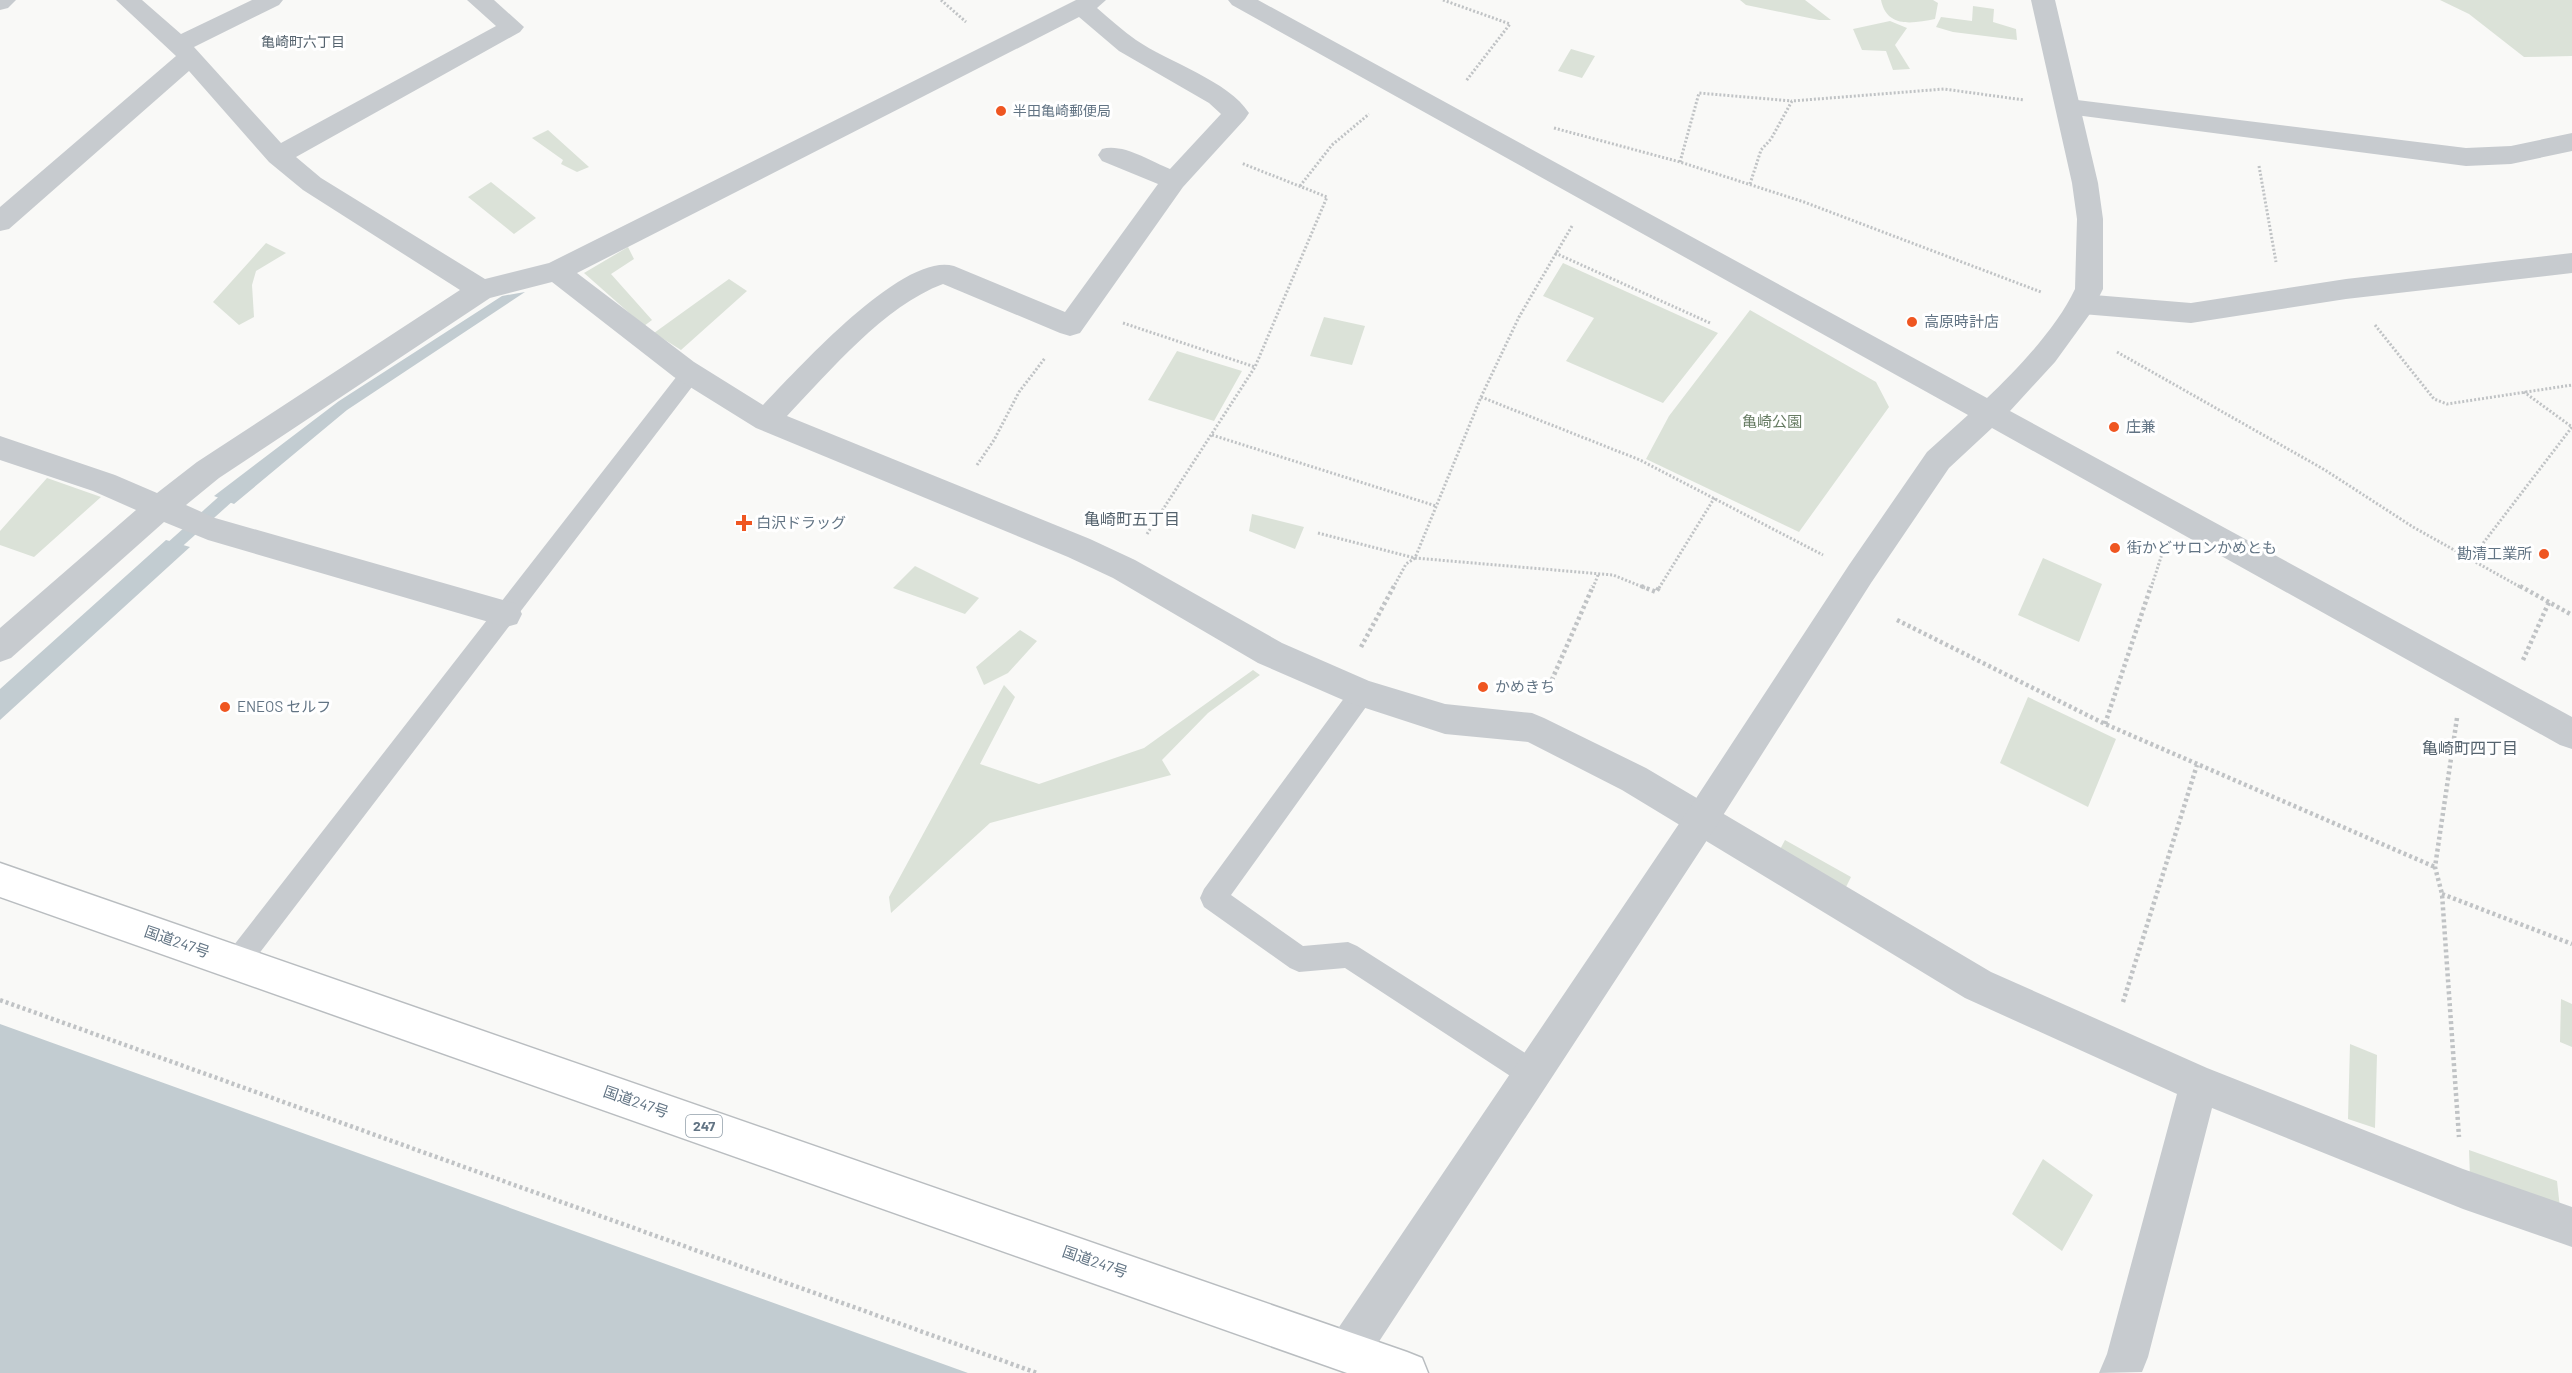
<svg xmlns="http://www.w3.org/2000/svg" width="2572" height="1373" viewBox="0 0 2572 1373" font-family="Barlow,'Noto Sans JP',sans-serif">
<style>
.green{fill:#dbe2d8}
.water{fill:#c2ccd1}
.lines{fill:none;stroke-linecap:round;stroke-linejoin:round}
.stream{fill:#c2ccd1;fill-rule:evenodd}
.trunk-casing{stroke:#b9bdc0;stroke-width:3}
.path-far1{stroke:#c0c3c5;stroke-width:3;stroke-dasharray:2 2;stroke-linecap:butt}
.path{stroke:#c0c3c5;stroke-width:4.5;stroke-dasharray:3 3;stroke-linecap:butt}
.service{fill:#c7cbcf;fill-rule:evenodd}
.minor{fill:#c7cbcf;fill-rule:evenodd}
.tertiary{fill:#c7cbcf;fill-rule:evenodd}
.trunk{fill:#fff;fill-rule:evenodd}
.poi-dot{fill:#ef5621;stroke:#fff;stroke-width:2}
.labels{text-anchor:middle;stroke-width:6;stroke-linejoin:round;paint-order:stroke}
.far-neighbourhood-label{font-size:14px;fill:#55636e;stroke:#fff}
.far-poi-label{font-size:14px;fill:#627484;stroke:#fff;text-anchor:start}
.shield{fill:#fff;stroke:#919ea9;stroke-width:1.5}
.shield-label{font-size:14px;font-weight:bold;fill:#627484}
.poi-label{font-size:15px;fill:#627484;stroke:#fff;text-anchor:start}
.park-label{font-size:15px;fill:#667b62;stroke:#fff}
.street-label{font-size:15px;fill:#627484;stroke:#fff}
.neighbourhood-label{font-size:16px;fill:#55636e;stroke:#fff}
</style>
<rect width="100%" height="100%" fill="#f9f9f7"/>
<path class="green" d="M 1740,0 L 1805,0 L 1831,20 L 1819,20 L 1746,5 Z
M 1881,0 L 1933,0 L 1938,3 L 1935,19 C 1914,23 1887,29 1881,0 Z
M 2440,0 L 2572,0 L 2572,56 L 2524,57 L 2469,14 Z
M 1973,6 L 1994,9 L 1993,22 L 2016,29 L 2017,40 L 1953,32 L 1936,27 L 1941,17 L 1972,21 Z
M 1890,21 L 1907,28 L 1895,45 L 1910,69 L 1893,70 L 1886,51 L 1862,50 L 1853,29 Z
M 1571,49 L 1595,56 L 1582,78 L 1558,71 Z
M 548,130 L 589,167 L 577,172 L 561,164 L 563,160 L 532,138 Z
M 491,182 L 536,218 L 514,234 L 468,197 Z
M 266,243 L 286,253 L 256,271 L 252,285 L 254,317 L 239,325 L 213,302 Z
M 628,247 L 634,259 L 611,274 L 652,320 L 644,326 L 584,273 Z
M 1563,263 L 1718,333 L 1663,403 L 1566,361 L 1594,318 L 1543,296 Z
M 729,279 L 747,291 L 681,350 L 654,333 Z
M 1750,310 L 1876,382 L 1889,407 L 1799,532 L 1646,459 L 1669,416 Z
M 1324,317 L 1365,326 L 1352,365 L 1310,356 Z
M 1177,351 L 1242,371 L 1214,421 L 1148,400 Z
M 47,478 L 101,497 L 34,557 L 0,545 L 0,531 Z
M 1252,514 L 1304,527 L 1295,549 L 1249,531 Z
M 2043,558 L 2102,584 L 2079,642 L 2018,615 Z
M 915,566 L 979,598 L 965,614 L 893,588 Z
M 1020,630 L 1037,641 L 1008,673 L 984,685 L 976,667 Z
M 1253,670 L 1260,675 L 1208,713 L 1162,760 L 1171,775 L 990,823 L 891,913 L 889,897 L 1004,685 L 1015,697 L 980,764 L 1039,784 L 1144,748 Z
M 2028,697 L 2116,739 L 2088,807 L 2000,763 Z
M 1785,840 L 1851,877 L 1843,893 L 1777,855 Z
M 2561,999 L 2572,1004 L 2572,1047 L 2560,1042 Z
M 2350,1044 L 2377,1055 L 2375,1128 L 2348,1119 Z
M 2469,1150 L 2557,1181 L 2560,1208 L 2470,1178 Z
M 2043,1159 L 2093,1195 L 2062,1251 L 2012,1214 Z"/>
<path class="water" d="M 525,292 L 347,410 L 234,504 L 214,496 L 339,401 L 502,296 Z
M 166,540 L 190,547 L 0,720 L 0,689 Z
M 0,1024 L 968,1373 L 0,1373 Z"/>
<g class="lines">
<path class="stream" d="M 239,482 L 246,487 L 244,491 L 166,561 L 156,561 L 154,557 L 156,553 L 234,483 Z"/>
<defs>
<path id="trunk" d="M 0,863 L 1407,1352 L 1422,1358 L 1428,1373 L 1347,1373 L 0,897 Z"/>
</defs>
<use href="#trunk" class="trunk-casing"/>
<path class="path-far1" d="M 941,0 L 966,22
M 1443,0 L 1510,24 L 1466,81
M 1554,128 L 1680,162 L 1804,202 L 2041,292
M 1680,162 L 1699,93 L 1792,101
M 2259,166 L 2276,262
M 1750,184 L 1761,150 L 1771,139 L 1792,101 L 1944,89 L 2024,100
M 1300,186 L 1332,145 L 1369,114
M 1555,253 L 1710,323
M 1123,323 L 1255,367
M 2375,325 L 2434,399 L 2447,404 L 2572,385
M 2117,352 L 2325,470 L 2413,527 L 2522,588
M 1481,397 L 1640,460 L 1823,555
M 1212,435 L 1436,506
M 977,465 L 994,440 L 1019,392 L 1045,358
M 1318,533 L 1415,558 L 1613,575 L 1645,588
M 1147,534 L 1255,367 L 1327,197 L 1241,163
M 2471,559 L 2572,427 L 2524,392
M 1393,588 L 1406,564 L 1415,558 L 1481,397 L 1519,317 L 1572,226
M 1593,588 L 1598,575
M 1659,588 L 1715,497
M 2151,588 L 2162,554"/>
<path class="path" d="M 1641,586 L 1656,592 L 1660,586
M 2520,586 L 2572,615
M 1897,620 L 2105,724 L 2435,867
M 1361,647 L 1394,586
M 2523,660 L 2549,602
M 1547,691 L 1593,586
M 2457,718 L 2435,867 L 2442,894 L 2459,1137
M 2105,724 L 2151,586
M 2442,894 L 2572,944
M 0,1000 L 1037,1373
M 2123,1002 L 2197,765"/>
<path class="service" d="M 691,365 L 698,367 L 701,373 L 698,379 L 245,972 L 236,976 L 227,972 L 223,963 L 227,954 L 684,367 Z
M 1362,683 L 1371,686 L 1374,693 L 1371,700 L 1231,895 L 1303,946 L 1348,942 L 1357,946 L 1541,1063 L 1545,1073 L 1541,1083 L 1531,1087 L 1521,1083 L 1345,968 L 1299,972 L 1290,968 L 1204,907 L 1200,898 L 1204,889 L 1353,686 Z"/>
<path class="minor" d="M 116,0 L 142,0 L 181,34 L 252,0 L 283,0 L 279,5 L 194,47 L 281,143 L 496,26 L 467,0 L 494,0 L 524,27 L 520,32 L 296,157 L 321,178 L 485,279 L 549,263 L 1076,0 L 1106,0 L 1097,8 C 1110,19 1123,31 1136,40 C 1168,62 1229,81 1249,113 L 1245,119 L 1183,187 L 1080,333 L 1070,336 L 1060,333 L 943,284 C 884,306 830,371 787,416 L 1090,539 L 1135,560 L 1282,643 L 1369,681 L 1445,704 L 1532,713 L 1544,718 L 1646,768 L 1991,972 L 2207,1068 L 2463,1169 L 2572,1207 L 2572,1247 L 2463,1209 L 2212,1108 L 2148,1357 L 2142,1372 L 2099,1373 L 2107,1354 L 2177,1094 L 1965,998 L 1622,790 L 1528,742 L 1445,734 L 1350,703 L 1258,663 L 1113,578 L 1068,557 L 756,428 L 674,377 L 552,282 L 490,298 L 219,478 L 186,505 L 215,518 L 517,604 L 522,614 L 517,624 L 506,627 L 208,540 L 164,522 L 11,658 L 0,662 L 0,628 L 136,510 L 93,491 L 0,460 L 0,436 L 115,475 L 157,493 L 197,462 L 460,290 L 303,190 L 269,162 L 189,71 L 9,229 L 0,231 L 0,207 L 176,56 ZM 1079,17 L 1119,51 L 1209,103 L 1221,114 L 1170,169 C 1150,161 1123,143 1102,149 L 1098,155 L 1102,161 L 1158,184 L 1065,312 L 954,266 C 903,251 797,370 763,405 L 694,362 L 577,273 Z
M 2069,99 L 2466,148 L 2511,146 L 2572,133 L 2572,151 L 2511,164 L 2466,166 L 2060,113 L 2056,107 L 2060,101 Z
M 2572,253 L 2572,273 L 2346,299 L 2191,323 L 2082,314 L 2072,311 L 2068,304 L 2072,297 L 2082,294 L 2191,303 L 2346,279 Z"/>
<path class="tertiary" d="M 0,0 L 16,0 L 8,8 L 0,10 Z
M 1228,0 L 1258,0 L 1987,398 C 2017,370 2058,326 2075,289 L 2077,219 L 2072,183 L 2031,0 L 2055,0 L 2098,183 L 2103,219 L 2103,289 L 2092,311 L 2055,362 L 2010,411 L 2572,717 L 2572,749 L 2560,745 L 1992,428 L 1949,468 L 1871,583 L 1713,831 L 1363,1366 L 1348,1372 L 1333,1366 L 1327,1351 L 1333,1336 L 1689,809 L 1849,565 L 1927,452 L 1968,415 L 1232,5 Z"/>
<use href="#trunk" class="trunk"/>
</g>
<g class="poi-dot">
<circle cx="1001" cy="111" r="6"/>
<circle cx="1912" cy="322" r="6"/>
<circle cx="2114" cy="427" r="6"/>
<path d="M741 514h6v6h6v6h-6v6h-6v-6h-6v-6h6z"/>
<circle cx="2115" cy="548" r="6"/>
<circle cx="2544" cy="554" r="6"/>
<circle cx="1483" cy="687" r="6"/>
<circle cx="225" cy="707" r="6"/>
</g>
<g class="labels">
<g class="far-neighbourhood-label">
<text x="303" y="47">亀崎町六丁目</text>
</g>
<g class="far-poi-label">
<text x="1013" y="116">半田亀崎郵便局</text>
</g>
<rect class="shield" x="686" y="1115" width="36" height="22" rx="4.5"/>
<g class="shield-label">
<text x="704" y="1131">247</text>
</g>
<g class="poi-label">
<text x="1924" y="327">高原時計店</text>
<text x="2126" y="432">庄兼</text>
<text x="756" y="528">白沢ドラッグ</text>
<text x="2127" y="553">街かどサロンかめとも</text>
<text x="2532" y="559" text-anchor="end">勘清工業所</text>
<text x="1495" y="692">かめきち</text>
<text x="237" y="712">ENEOS セルフ</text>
</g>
<g class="park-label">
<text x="1772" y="427">亀崎公園</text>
</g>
<g class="street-label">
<text transform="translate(177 942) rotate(19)" y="5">国道247号</text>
<text transform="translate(636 1102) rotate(19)" y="5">国道247号</text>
<text transform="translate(1095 1262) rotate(19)" y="5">国道247号</text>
</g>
<g class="neighbourhood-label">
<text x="1132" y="525">亀崎町五丁目</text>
<text x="2470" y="754">亀崎町四丁目</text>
</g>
</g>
</svg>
